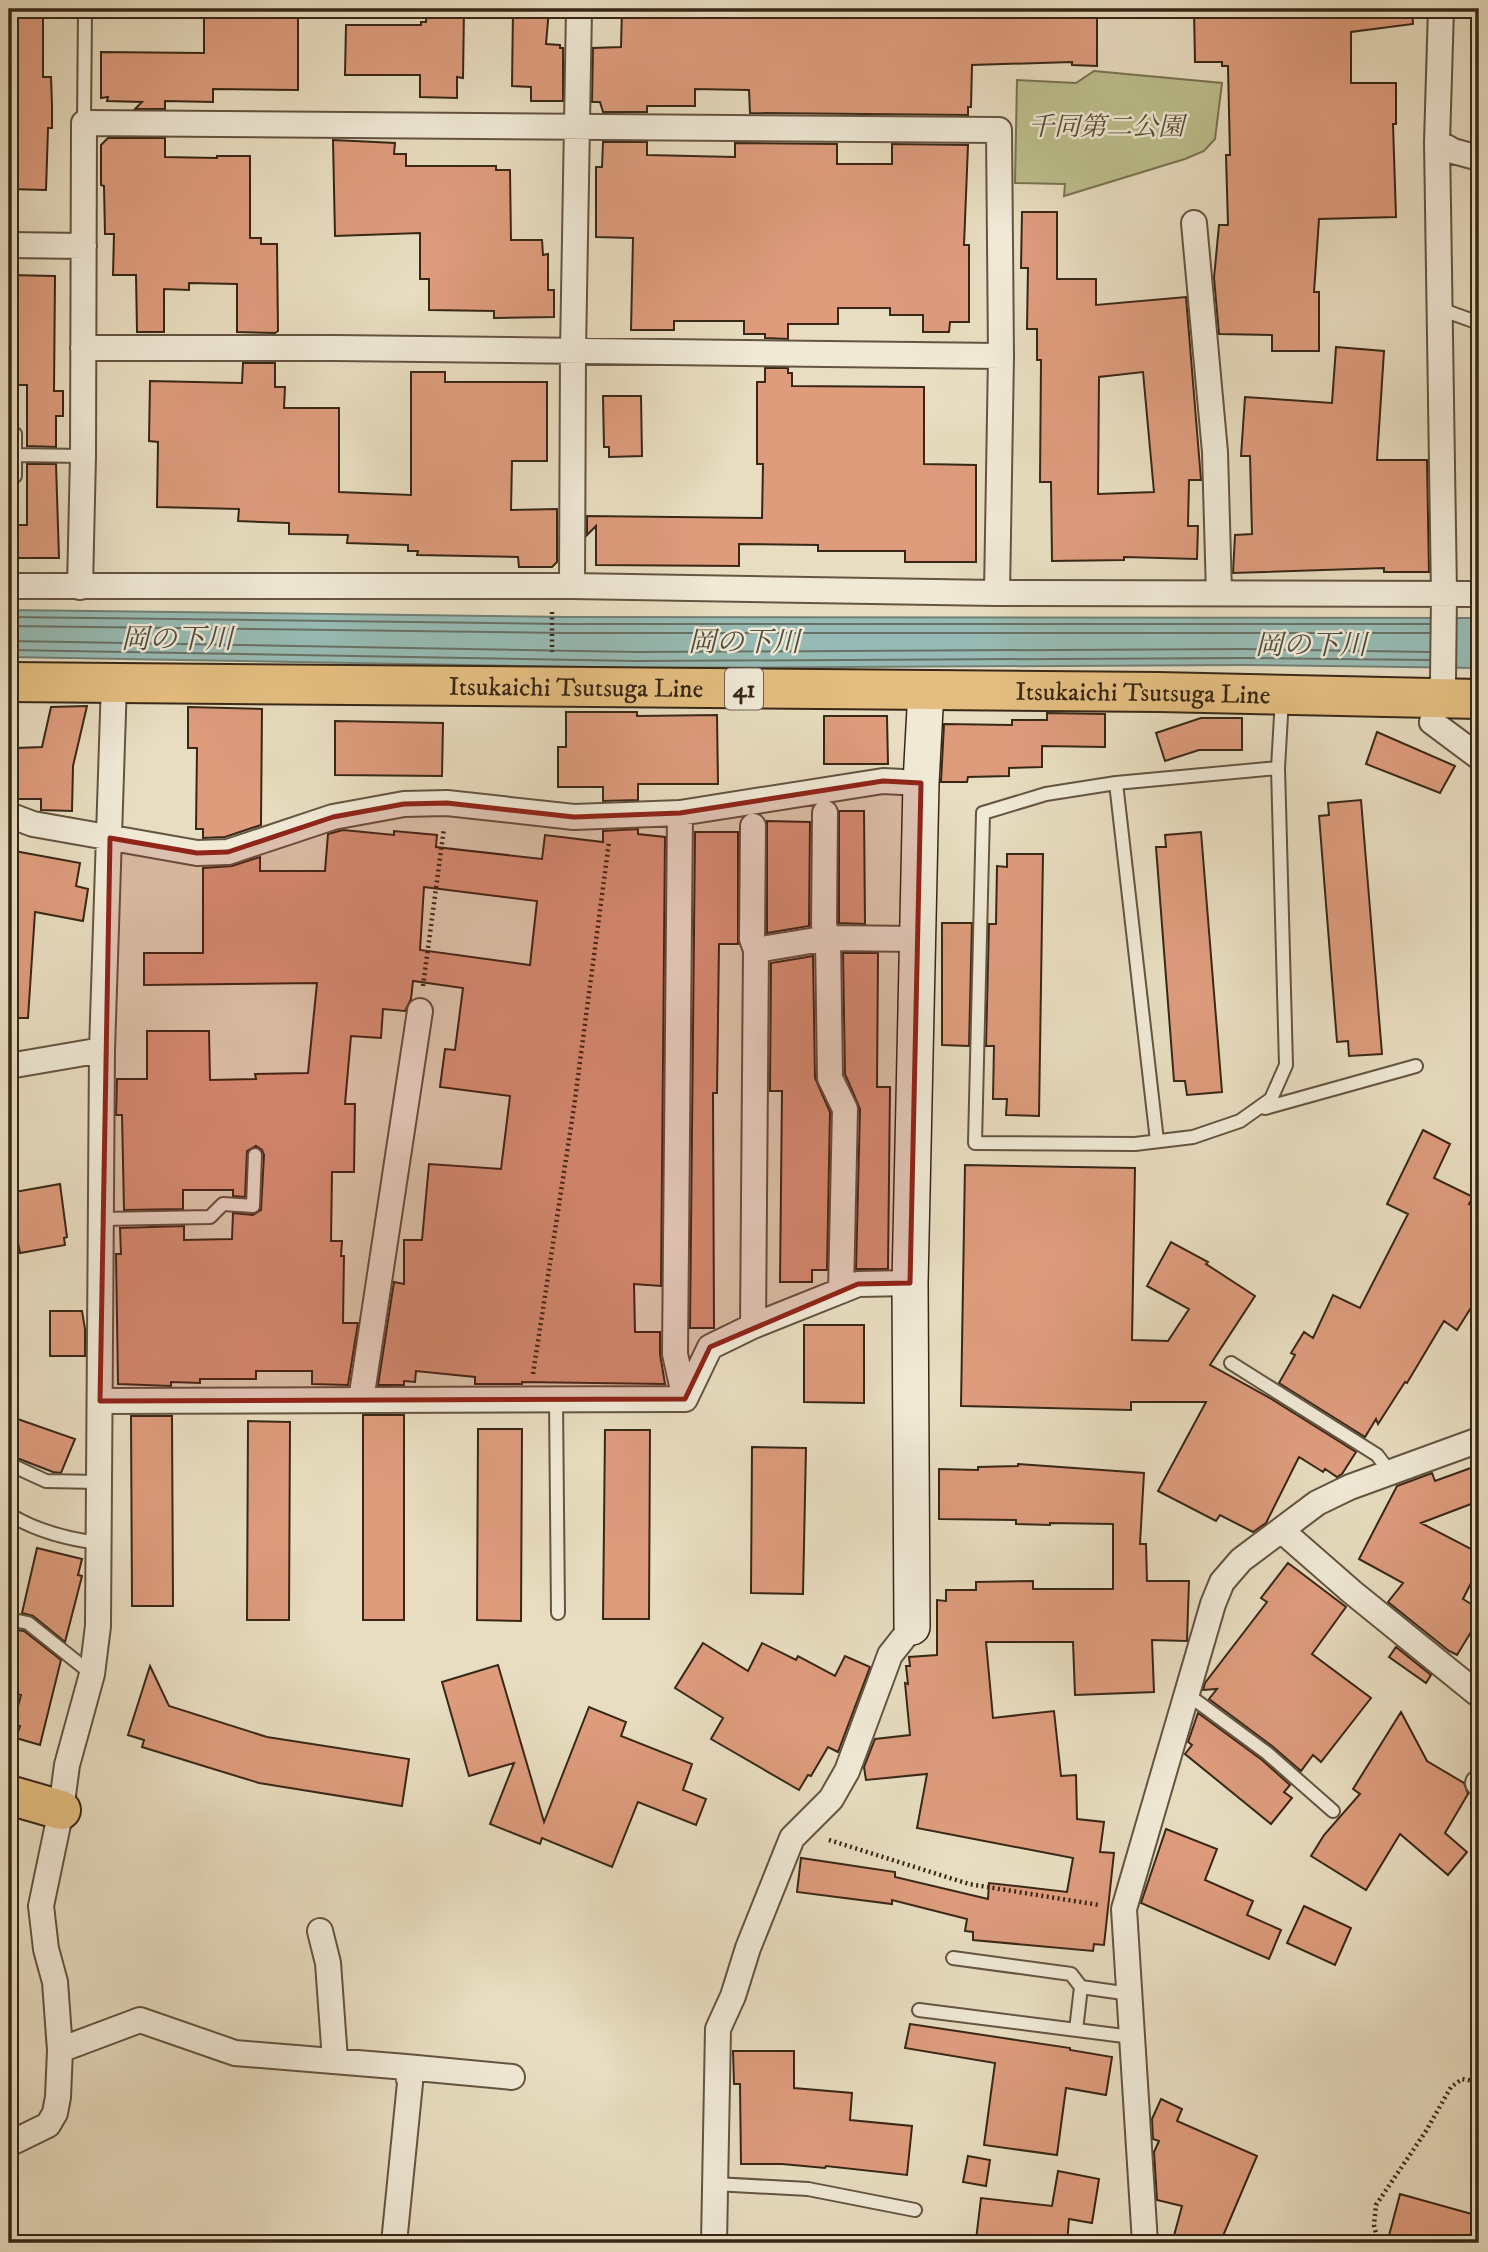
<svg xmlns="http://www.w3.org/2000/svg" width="1488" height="2252" viewBox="0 0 1488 2252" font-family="'IM FELL DW Pica','Noto Serif JP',serif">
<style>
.green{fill:#bdbf8d;stroke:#7a7352;stroke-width:2}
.water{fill:#97bbb4;stroke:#718075;stroke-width:2}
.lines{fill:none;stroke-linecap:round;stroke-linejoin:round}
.shore{stroke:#687165;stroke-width:2}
.building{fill:#de9c7d;stroke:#382716;stroke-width:2;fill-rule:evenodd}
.lane-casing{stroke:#645440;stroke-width:16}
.street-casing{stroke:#645440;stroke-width:28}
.secondary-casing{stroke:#382716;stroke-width:38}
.primary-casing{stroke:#382716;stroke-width:42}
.path{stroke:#382716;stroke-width:4.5;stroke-dasharray:2 3.5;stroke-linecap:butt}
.lane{stroke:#f0e9d6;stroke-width:12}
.street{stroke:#f0e9d6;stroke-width:24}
.secondary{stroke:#f0e9d6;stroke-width:35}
.primary{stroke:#e4be80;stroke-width:38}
.marked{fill:#8f2418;fill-opacity:0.2;stroke:#8f2418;stroke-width:5;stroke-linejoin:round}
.labels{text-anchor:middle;stroke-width:5;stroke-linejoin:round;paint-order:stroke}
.shield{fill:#f0e9d6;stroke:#6f6150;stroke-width:2}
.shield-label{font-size:24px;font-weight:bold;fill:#382716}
.park-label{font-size:26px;font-style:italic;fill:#594d34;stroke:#f0e9d6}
.street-label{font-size:26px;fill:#382716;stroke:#f0e9d6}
.water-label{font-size:28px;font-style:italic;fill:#504c3e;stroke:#f0e9d6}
</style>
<rect width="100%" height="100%" fill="#e8ddc0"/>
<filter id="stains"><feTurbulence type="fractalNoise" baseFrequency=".00286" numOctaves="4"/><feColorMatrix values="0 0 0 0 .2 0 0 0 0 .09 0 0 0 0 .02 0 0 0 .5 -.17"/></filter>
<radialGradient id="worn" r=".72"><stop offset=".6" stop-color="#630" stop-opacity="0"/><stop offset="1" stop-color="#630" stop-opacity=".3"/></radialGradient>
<path class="green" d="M 1094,71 L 1222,83 L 1215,139 L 1204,151 L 1185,159 L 1064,196 L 1065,184 L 1015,183 L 1017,80 L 1076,83 Z"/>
<path class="water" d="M 9,610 L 565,617 L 1479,618 L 1479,668 L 1244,665 L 637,668 L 9,657 Z"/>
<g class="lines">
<path class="shore" d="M 9,617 L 565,624 L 1430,624
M 9,626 L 565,633 L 1430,633
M 9,641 L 637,652 L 1244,649 L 1429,652
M 9,650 L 637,661 L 1244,658 L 1429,660"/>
</g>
<path class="building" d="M 9,9 L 43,9 L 43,77 L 51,77 L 52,105 L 52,128 L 48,128 L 46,190 L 9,189 L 9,135 L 13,135 L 13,67 L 9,67 Z
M 204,9 L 298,9 L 298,90 L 213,89 L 213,102 L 165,101 L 165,109 L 135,109 L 142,102 L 107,101 L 108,97 L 101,98 L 101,52 L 204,53 Z
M 427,9 L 464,9 L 463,78 L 457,77 L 457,98 L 420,97 L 420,75 L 345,75 L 346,25 L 421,25 L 421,22 L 426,22 Z
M 513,9 L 549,9 L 546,44 L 560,45 L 560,48 L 563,48 L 563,101 L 531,101 L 531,87 L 512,86 Z
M 622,9 L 1097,9 L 1097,66 L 1072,65 L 1072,62 L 972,65 L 971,107 L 968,107 L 968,115 L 750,113 L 749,90 L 695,89 L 695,106 L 647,106 L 647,112 L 603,112 L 600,102 L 592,102 L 593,48 L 621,47 Z
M 1194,9 L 1412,9 L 1413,24 L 1351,32 L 1351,83 L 1396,83 L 1396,124 L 1393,124 L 1396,217 L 1319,219 L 1314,292 L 1319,292 L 1319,351 L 1272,351 L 1272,335 L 1219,334 L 1214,278 L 1219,225 L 1228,225 L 1226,155 L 1230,155 L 1228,66 L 1222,66 L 1222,62 L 1195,62 Z
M 108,138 L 165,138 L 165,157 L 217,158 L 217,156 L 250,156 L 250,238 L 261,238 L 261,244 L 277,244 L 278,331 L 275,333 L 237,332 L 237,284 L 189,283 L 189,290 L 164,289 L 164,332 L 137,332 L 136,275 L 113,275 L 114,234 L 105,234 L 104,186 L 101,185 L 101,145 Z
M 333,140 L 395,143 L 394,154 L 406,154 L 406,166 L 496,166 L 496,170 L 510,170 L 511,240 L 542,240 L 543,255 L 548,254 L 548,290 L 554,290 L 554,317 L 494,318 L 494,311 L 429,310 L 429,279 L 420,279 L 420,233 L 335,236 Z
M 603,142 L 647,142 L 647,155 L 735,157 L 735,143 L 837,144 L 837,164 L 892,164 L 892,144 L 968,145 L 964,245 L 969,245 L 969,322 L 950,322 L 949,332 L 923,332 L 923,315 L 890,315 L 890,308 L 838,308 L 838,324 L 788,324 L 788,339 L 765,338 L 765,334 L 744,334 L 744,321 L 674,321 L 674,330 L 631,330 L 633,238 L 596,237 L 596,167 L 602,167 Z
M 1022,212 L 1057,212 L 1057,279 L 1096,279 L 1096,305 L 1186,297 L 1201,480 L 1189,480 L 1188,526 L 1198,526 L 1197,559 L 1124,557 L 1124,560 L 1052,561 L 1051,482 L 1040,482 L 1041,360 L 1037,360 L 1037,329 L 1027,329 L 1028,268 L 1021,268 ZM 1143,372 L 1154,492 L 1098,494 L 1099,377 Z
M 9,275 L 55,276 L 54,391 L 63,391 L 63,416 L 56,416 L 56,447 L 27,446 L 27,385 L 9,385 Z
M 1336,347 L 1384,351 L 1377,460 L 1427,460 L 1429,572 L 1384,572 L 1384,568 L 1233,573 L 1235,535 L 1252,534 L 1250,456 L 1241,456 L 1245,397 L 1332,403 Z
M 243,363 L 275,363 L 275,387 L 285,387 L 284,408 L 339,408 L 339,492 L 411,495 L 411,372 L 445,372 L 445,382 L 547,382 L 547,461 L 512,461 L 511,510 L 557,509 L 557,562 L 552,567 L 519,567 L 518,557 L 417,555 L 418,551 L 408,551 L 408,545 L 347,543 L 348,535 L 289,534 L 289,523 L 238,521 L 239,509 L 157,507 L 158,442 L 149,441 L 150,381 L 242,383 Z
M 765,368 L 788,368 L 788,373 L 792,373 L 792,386 L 924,387 L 924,464 L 976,465 L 976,562 L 905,562 L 905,551 L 818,551 L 818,545 L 739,544 L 739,566 L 596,565 L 596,526 L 587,535 L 587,516 L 762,518 L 763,464 L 757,464 L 757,382 L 765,382 Z
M 603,396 L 641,396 L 642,456 L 609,457 L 609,447 L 604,447 Z
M 27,464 L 56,464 L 59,558 L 14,558 L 15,525 L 27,525 Z
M 87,706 L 73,766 L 72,811 L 41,810 L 41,799 L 17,799 L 16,748 L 42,747 L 51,707 Z
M 188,707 L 262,709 L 261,825 L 225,837 L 203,838 L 203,829 L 196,829 L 197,748 L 188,748 Z
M 566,712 L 637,712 L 637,716 L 717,715 L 718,784 L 638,784 L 638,800 L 603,801 L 603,787 L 558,787 L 558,747 L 566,747 Z
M 1047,713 L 1105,714 L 1105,747 L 1042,746 L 1042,767 L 1009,768 L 1009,776 L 968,777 L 967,782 L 941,782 L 944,724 L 1012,725 L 1012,720 L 1047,720 Z
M 824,716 L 887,716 L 888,764 L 824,764 Z
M 1201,718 L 1242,718 L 1242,750 L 1199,750 L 1165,761 L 1156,733 Z
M 335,721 L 443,723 L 442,776 L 335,775 Z
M 1377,732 L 1455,766 L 1440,793 L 1366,764 Z
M 1361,800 L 1382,1054 L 1349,1056 L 1348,1041 L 1337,1042 L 1319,816 L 1329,815 L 1328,803 Z
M 839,811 L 864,811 L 865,924 L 839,923 Z
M 767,821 L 810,822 L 809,926 L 767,933 Z
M 638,829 L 638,834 L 665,837 L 661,1286 L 634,1284 L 635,1332 L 660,1332 L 660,1354 L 665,1384 L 522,1382 L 522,1384 L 475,1384 L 475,1377 L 416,1371 L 415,1382 L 404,1381 L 404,1385 L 378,1385 L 394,1282 L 404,1284 L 404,1240 L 422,1240 L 429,1164 L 501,1169 L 510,1096 L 440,1087 L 445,1049 L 455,1050 L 463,988 L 413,981 L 411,999 L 405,1011 L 383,1009 L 381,1038 L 351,1036 L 345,1104 L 355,1104 L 354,1172 L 332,1172 L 331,1241 L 342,1241 L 341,1256 L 344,1256 L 343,1323 L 358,1323 L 348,1385 L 312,1384 L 312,1371 L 256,1371 L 256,1379 L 200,1379 L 200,1383 L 171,1382 L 171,1386 L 118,1384 L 116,1254 L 121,1254 L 120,1228 L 184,1226 L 184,1240 L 232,1239 L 233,1213 L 253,1215 L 261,1210 L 264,1155 L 262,1150 L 256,1146 L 247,1151 L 245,1197 L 233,1196 L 233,1190 L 183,1190 L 183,1209 L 124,1210 L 122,1115 L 116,1115 L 117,1079 L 147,1079 L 147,1031 L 209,1031 L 210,1080 L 256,1079 L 255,1074 L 308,1073 L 317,983 L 144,985 L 144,953 L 203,953 L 203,868 L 232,866 L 260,857 L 260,871 L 325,871 L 328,834 L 343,830 L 394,835 L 394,831 L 437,835 L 436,847 L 542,859 L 545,835 L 603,842 L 603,831 ZM 424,887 L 537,901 L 530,965 L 420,950 Z
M 695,832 L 738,832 L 738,944 L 719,944 L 717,1093 L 713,1093 L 714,1328 L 690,1328 Z
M 1201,832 L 1222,1092 L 1187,1095 L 1185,1081 L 1174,1081 L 1156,847 L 1166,847 L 1165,835 Z
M 9,850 L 80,863 L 76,886 L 88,889 L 83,921 L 35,912 L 28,1018 L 9,1018 Z
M 1007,854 L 1043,854 L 1039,1116 L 1006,1115 L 1007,1099 L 993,1099 L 994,1046 L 986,1046 L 989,924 L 996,924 L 997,866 L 1007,867 Z
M 942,923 L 972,923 L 969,1046 L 942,1045 Z
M 843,953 L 878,953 L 877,1087 L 890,1087 L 888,1269 L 856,1269 L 860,1109 L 845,1074 Z
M 813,956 L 815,1078 L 830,1112 L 827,1270 L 812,1270 L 812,1282 L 780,1282 L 782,1091 L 770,1091 L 771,963 Z
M 1423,1130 L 1450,1144 L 1434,1178 L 1473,1197 L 1469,1204 L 1479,1209 L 1479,1295 L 1457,1330 L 1444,1321 L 1407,1383 L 1405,1382 L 1378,1424 L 1376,1419 L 1365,1437 L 1279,1383 L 1295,1355 L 1291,1353 L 1304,1332 L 1313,1338 L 1333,1295 L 1360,1308 L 1408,1214 L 1387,1204 Z
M 965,1165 L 1135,1168 L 1132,1340 L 1168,1341 L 1189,1309 L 1147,1286 L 1171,1242 L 1208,1262 L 1206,1264 L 1255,1296 L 1210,1365 L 1270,1398 L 1356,1452 L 1342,1474 L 1337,1477 L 1325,1469 L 1323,1472 L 1299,1457 L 1266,1523 L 1253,1532 L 1220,1515 L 1216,1521 L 1158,1491 L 1206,1402 L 1131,1402 L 1131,1410 L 961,1406 Z
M 60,1184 L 67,1237 L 64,1238 L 65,1245 L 20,1253 L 14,1222 L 9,1223 L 9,1193 Z
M 50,1311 L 82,1311 L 85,1329 L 85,1356 L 50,1356 Z
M 804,1325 L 864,1325 L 864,1403 L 804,1402 Z
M 363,1415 L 404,1415 L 404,1620 L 363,1620 Z
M 9,1416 L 75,1439 L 61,1473 L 53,1472 L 9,1455 Z
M 131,1416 L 172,1416 L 173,1606 L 132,1606 Z
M 248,1421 L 290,1422 L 289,1620 L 247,1620 Z
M 478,1429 L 522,1429 L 521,1621 L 477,1620 Z
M 605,1430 L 650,1430 L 649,1619 L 603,1619 Z
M 752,1447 L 806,1448 L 803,1594 L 751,1593 Z
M 1018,1464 L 1144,1473 L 1140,1544 L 1146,1544 L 1147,1581 L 1189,1581 L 1187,1641 L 1152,1640 L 1154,1692 L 1075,1695 L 1073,1642 L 986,1642 L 993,1718 L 1054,1711 L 1061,1776 L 1076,1775 L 1077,1819 L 1104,1822 L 1100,1852 L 1114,1853 L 1104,1945 L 1094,1944 L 1093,1951 L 973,1940 L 973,1932 L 965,1931 L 967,1919 L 892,1900 L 892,1904 L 797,1892 L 801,1858 L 895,1872 L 895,1877 L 988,1899 L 989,1883 L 1067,1892 L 1073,1858 L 917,1828 L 927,1774 L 866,1780 L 864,1767 L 875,1739 L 910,1735 L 905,1683 L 908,1684 L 906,1666 L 910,1666 L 909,1657 L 937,1655 L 937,1600 L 946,1601 L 946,1590 L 976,1590 L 976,1582 L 1033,1581 L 1033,1589 L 1113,1589 L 1113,1524 L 1050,1523 L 1050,1525 L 1016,1524 L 1016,1520 L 939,1519 L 939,1469 L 978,1470 L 978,1467 L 1018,1466 Z
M 1479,1465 L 1479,1501 L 1421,1523 L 1479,1553 L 1479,1567 L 1463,1599 L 1479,1609 L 1479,1619 L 1457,1655 L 1449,1651 L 1388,1602 L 1403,1583 L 1359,1559 L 1397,1486 L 1432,1473 L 1435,1481 Z
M 37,1548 L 82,1559 L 78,1575 L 82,1576 L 65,1642 L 33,1616 L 22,1613 Z
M 1288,1563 L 1346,1607 L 1312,1654 L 1371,1698 L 1321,1762 L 1313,1755 L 1301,1771 L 1272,1746 L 1209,1699 L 1217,1689 L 1203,1690 L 1205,1683 L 1267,1602 L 1261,1598 Z
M 9,1629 L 24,1631 L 61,1660 L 40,1745 L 16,1738 L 20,1726 L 13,1724 L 21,1695 L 9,1692 Z
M 703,1643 L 748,1671 L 762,1643 L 796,1660 L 798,1656 L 835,1676 L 845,1656 L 870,1667 L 838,1752 L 828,1747 L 811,1776 L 808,1775 L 799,1790 L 711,1739 L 723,1718 L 675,1688 Z
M 1396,1647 L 1431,1675 L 1426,1683 L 1389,1657 Z
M 498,1665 L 544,1822 L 589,1707 L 626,1722 L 621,1736 L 692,1764 L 683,1790 L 706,1799 L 696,1825 L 638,1802 L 612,1867 L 542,1838 L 540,1844 L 490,1824 L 514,1763 L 469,1776 L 442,1682 Z
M 150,1666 L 169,1706 L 267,1737 L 409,1759 L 402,1806 L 259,1783 L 142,1747 L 144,1740 L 128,1735 Z
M 1401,1712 L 1427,1761 L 1464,1783 L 1468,1794 L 1445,1833 L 1467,1852 L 1448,1875 L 1400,1834 L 1366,1890 L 1311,1856 L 1324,1835 L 1360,1794 L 1353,1789 Z
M 1198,1713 L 1262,1760 L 1290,1785 L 1284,1792 L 1292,1798 L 1271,1824 L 1185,1754 L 1192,1745 L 1188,1742 Z
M 1166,1829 L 1217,1849 L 1205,1880 L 1253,1901 L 1247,1915 L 1281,1930 L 1269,1959 L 1141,1903 Z
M 1304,1906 L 1351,1928 L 1335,1965 L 1287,1943 Z
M 910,2024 L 1070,2048 L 1070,2050 L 1112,2057 L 1106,2095 L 1066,2088 L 1057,2155 L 984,2145 L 995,2063 L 905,2048 Z
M 733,2051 L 794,2051 L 794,2088 L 852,2093 L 850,2120 L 912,2126 L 907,2175 L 826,2166 L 825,2168 L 782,2164 L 741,2164 L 740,2084 L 734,2084 Z
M 1161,2099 L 1182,2109 L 1177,2121 L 1257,2156 L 1220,2243 L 1172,2243 L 1182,2206 L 1157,2200 L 1154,2152 L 1159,2141 L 1153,2139 L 1152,2119 Z
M 968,2156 L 990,2160 L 986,2186 L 963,2182 Z
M 1058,2171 L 1099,2179 L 1092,2223 L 1069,2219 L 1067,2243 L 1007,2243 L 976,2240 L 981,2198 L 1052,2206 Z
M 1400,2194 L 1479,2216 L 1479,2243 L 1387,2243 Z"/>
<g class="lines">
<defs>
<path id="lane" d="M 84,123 L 85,9
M 1440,309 L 1479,323
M 15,434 L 15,455 L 83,456
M 15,476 L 15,455
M 1278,768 L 1116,783 L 1046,794 L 983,813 L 975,1143 L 1135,1144 L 1193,1137 L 1240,1121 L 1271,1099 L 1286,1065 L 1278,768 L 1282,698
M 1116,783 L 1157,1141
M 1265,1108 L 1416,1066
M 101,1219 L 210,1217 L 223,1204 L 253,1206 L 255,1155
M 1231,1363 L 1377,1455 L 1390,1472
M 556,1400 L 558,1613
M 9,1464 L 46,1481 L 99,1482
M 9,1514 C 36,1531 67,1539 99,1543
M 9,1619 L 28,1623 L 92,1674
M 1187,1694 L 1267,1753 L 1333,1811
M 953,1958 L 1071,1974 L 1081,1987 L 1130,1994
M 919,2010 L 1132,2037
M 1076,2030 L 1081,1987
M 715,2184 L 808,2189 L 915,2210"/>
<path id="street" d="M 1441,9 L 1437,142 L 1444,594 L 1443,679 L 1432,722 L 1479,757
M 1437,142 L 1453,151 L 1479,158
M 1194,223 L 1215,452 L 1219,593
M 9,245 L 84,246
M 83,348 L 335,348 L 1001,356
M 9,586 L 572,586 L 997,593 L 1479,594
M 572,586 L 573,352 L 579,9
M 80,587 L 83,456 L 84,123 L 999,130 L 1001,356 L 997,593
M 680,813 L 675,1354 L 685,1399
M 825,813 L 824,925 L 828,938 L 830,1078 L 845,1109 L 841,1291
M 9,815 L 33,824 L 197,853 L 228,852 L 333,817 L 404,804 L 447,803 L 574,817 L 680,813 L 883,781 L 921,783
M 753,826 L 752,939 L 756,950
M 9,1066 L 102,1050
M 753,1326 L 756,950 L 828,938 L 918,939
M 361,1400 L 420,1011
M 100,1401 L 685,1399 L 710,1347 L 753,1326 L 858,1284 L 910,1283
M 1281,1530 L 1352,1592 L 1479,1695
M 1478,1783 L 1479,1784
M 320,1931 L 328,1963 L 335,2060
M 60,2050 L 140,2020 L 235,2053 L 406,2067 L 410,2083 L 394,2243
M 406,2067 L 512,2077
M 9,2144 L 48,2125 L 55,2113 L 58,2097 L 60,2050 L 55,1982 L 46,1949 L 41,1906 L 61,1810 L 67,1765 L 92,1674 L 98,1626 L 102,1050 L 114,682
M 714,2243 L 718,2029 L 733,1996 L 748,1948 L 792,1838 L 831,1799 L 847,1771 L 890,1655 L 912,1627
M 1145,2243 L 1124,1909 L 1213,1604 L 1222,1582 L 1241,1560 L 1317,1503 L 1350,1487 L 1479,1440"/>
<path id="secondary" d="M 912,1627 L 910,1283 L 921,783 L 926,690"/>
<g id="primary">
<path id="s1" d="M 9,682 L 1159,692 L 1479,699"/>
<path d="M 9,1795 L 61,1810"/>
</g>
</defs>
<use href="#lane" class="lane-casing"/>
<use href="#street" class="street-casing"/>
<use href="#secondary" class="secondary-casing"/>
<use href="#primary" class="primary-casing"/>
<path class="path" d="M 552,612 L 552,652
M 423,986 L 444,828
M 533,1374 L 574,1107 L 609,842
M 829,1840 L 969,1884 L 1099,1905
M 1378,2243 L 1374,2225 L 1376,2205 L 1426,2131 L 1451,2087 L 1462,2079 L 1479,2082"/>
<use href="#lane" class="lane"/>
<use href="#street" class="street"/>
<use href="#secondary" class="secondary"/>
<use href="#primary" class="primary"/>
</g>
<path class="marked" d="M 883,781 L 921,783 L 910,1283 L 858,1284 L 710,1347 L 685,1399 L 100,1401 L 110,838 L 197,853 L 228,852 L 333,817 L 404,804 L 447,803 L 574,817 L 680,813 Z"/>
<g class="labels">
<rect class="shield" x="725" y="668.5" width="38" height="41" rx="5"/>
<g class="shield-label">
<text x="744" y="697">41</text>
</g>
<g class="park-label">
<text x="1106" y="135">千同第二公園</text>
</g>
<g class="street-label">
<text dy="9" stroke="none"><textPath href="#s1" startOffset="567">Itsukaichi Tsutsuga Line</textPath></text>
<text dy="9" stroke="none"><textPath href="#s1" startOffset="1134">Itsukaichi Tsutsuga Line</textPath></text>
</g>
<g class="water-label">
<text x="177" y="648">岡の下川</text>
<text x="744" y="651">岡の下川</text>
<text x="1311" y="654">岡の下川</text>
</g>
</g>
<rect width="1488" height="2252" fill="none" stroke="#e8ddc0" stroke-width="35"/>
<rect x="10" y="10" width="1467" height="2231" fill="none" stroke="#382716" stroke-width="3.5"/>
<rect x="18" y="18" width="1453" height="2217" fill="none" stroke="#382716" stroke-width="2"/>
<rect width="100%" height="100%" filter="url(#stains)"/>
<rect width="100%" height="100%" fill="url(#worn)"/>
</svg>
